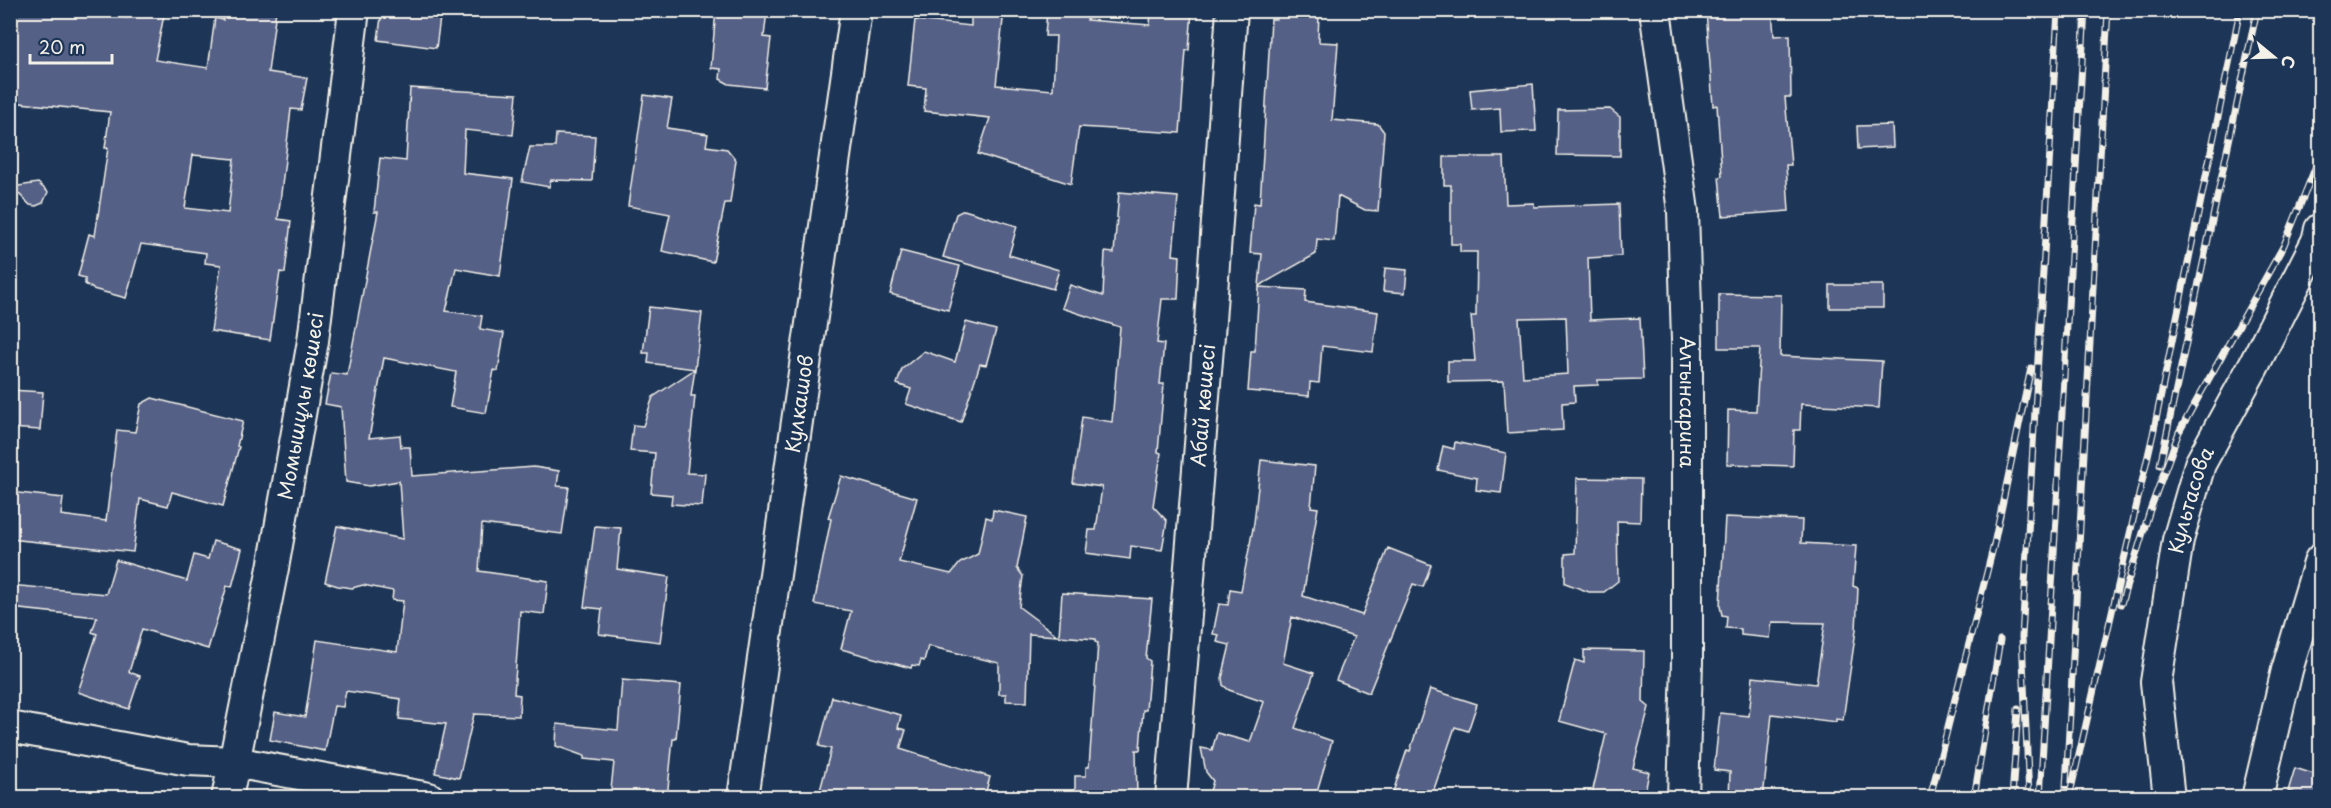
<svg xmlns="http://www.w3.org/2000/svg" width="2331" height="808" viewBox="0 0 2331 808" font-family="'Playpen Sans',sans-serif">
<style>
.building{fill:#556087;stroke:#f4f1e8;stroke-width:1.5;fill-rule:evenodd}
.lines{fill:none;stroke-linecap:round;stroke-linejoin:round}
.minor-casing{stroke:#f4f1e8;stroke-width:34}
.minor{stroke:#1d3557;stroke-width:30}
.rail-casing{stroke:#f4f1e8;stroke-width:7}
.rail{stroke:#1d3557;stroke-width:4.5;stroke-dasharray:14;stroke-linecap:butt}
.labels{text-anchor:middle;stroke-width:4.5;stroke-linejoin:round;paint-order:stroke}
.street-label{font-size:20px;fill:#f4f1e8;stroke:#1d3557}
</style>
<rect width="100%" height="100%" fill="#1d3557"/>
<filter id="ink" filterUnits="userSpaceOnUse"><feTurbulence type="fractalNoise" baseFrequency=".0167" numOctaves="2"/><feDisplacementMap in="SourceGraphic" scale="12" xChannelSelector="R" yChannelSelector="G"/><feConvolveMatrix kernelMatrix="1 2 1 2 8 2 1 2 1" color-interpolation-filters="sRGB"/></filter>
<g filter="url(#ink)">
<path class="building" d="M 10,10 L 74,10 L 75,12 L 128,18 L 129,10 L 165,10 L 155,60 L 208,68 L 215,18 L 223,20 L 225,10 L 276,10 L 268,72 L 307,78 L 301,110 L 291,109 L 278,219 L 291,221 L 285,273 L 280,272 L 270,340 L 211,331 L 221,265 L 205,263 L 206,253 L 141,244 L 126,298 L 93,289 L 85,284 L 85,278 L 78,276 L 89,234 L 95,236 L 108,148 L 105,148 L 110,112 L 10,102 ZM 193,155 L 234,159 L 228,213 L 185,208 Z
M 382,10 L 441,10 L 436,48 L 378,40 Z
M 716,10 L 767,10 L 764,37 L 771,38 L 765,88 L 729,84 L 720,79 L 721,69 L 711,68 Z
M 971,10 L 1004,10 L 996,85 L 1053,90 L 1056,36 L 1045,36 L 1047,10 L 1077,10 L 1077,15 L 1088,16 L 1087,20 L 1150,25 L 1151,10 L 1192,10 L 1189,50 L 1186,50 L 1180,133 L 1079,127 L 1071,184 L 978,154 L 990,118 L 924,111 L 926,88 L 908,86 L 915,20 L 971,26 Z
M 1706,10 L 1772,10 L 1774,36 L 1790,35 L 1791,97 L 1785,97 L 1791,165 L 1786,165 L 1789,211 L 1723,216 L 1719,177 L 1722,176 L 1717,105 L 1713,106 Z
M 1276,14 L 1319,16 L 1318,37 L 1319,37 L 1319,42 L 1338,43 L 1332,120 L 1378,124 L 1384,132 L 1378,211 L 1365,210 L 1338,196 L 1334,241 L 1317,239 L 1316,254 L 1259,286 L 1262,254 L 1250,253 L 1254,203 L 1260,204 L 1271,19 L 1276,19 Z
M 1533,84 L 1536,131 L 1501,132 L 1500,108 L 1472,110 L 1470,90 Z
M 410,88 L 517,94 L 513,135 L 465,130 L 463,173 L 513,179 L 500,276 L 456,268 L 446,311 L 482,316 L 480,329 L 504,333 L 498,371 L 494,370 L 486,413 L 450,407 L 456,372 L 384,358 L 369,438 L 400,435 L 401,447 L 410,447 L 412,476 L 534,467 L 559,471 L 557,486 L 569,487 L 562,534 L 482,524 L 479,571 L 548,581 L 544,614 L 520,611 L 514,694 L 520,695 L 519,716 L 474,714 L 459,778 L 435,773 L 446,724 L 399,719 L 401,699 L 346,691 L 343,707 L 334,706 L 325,751 L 270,740 L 275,712 L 305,717 L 317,640 L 397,652 L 403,601 L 392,600 L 393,591 L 363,585 L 352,588 L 338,586 L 325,582 L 337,526 L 403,539 L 399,481 L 369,486 L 346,482 L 341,407 L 325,404 L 331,373 L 347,375 L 378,212 L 374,212 L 380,158 L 406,161 Z
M 644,95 L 672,99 L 667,128 L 708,134 L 706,146 L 727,149 L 736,160 L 730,203 L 725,203 L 713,262 L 662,251 L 670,214 L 628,206 Z
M 1610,109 L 1620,117 L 1620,156 L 1557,155 L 1558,110 Z
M 1892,125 L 1893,147 L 1858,149 L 1857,126 Z
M 556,134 L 595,136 L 592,181 L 551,180 L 549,187 L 522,182 L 530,147 L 555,147 Z
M 1444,157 L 1504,157 L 1506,204 L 1534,203 L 1534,207 L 1619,204 L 1621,256 L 1588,258 L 1590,320 L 1640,318 L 1643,379 L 1598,380 L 1598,385 L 1574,386 L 1575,402 L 1562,403 L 1563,430 L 1507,433 L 1504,381 L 1448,382 L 1448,361 L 1475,361 L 1471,316 L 1476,316 L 1477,252 L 1460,252 L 1460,244 L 1451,244 L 1451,185 L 1444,185 ZM 1566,317 L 1568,374 L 1523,377 L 1519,318 Z
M 38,183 L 48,192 L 43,203 L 36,206 L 30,205 L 12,187 Z
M 1119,192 L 1178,197 L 1173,255 L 1180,256 L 1178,299 L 1162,299 L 1157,343 L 1164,344 L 1160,384 L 1164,384 L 1158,452 L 1161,453 L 1153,506 L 1167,521 L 1162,550 L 1131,546 L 1130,559 L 1086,553 L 1089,530 L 1096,530 L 1102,487 L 1073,483 L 1082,417 L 1112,422 L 1120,327 L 1062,308 L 1070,285 L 1103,296 L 1105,252 L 1114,253 Z
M 964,210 L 1017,226 L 1009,255 L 1059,270 L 1053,289 L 943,257 L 956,214 Z
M 901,251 L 960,266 L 948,310 L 890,294 Z
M 1385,268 L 1407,270 L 1405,293 L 1383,291 Z
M 1830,285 L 1883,285 L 1883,308 L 1830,308 Z
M 1259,287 L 1306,290 L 1305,302 L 1378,312 L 1373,352 L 1322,346 L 1319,383 L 1310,382 L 1309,396 L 1248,391 L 1251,351 L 1255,351 Z
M 1719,294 L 1781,295 L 1780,356 L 1882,361 L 1879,408 L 1801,404 L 1800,430 L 1794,430 L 1793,466 L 1727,464 L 1728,410 L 1756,411 L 1760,348 L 1719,348 Z
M 649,307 L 702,313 L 695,369 L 648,363 L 649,353 L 643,353 Z
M 966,322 L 996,330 L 986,365 L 980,364 L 961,422 L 906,404 L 911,389 L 897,384 L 902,369 L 924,351 L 955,362 Z
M 695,369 L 691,396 L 695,396 L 687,473 L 705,474 L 702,506 L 671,504 L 672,495 L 651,493 L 655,453 L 630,451 L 633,425 L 643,426 L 653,397 Z
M 10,390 L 43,392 L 40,430 L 10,428 Z
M 152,398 L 243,421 L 237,446 L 239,447 L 223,506 L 172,492 L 168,506 L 140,499 L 133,552 L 10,539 L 10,492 L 63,498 L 61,515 L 106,521 L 117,430 L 135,432 L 141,404 Z
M 1455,442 L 1506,453 L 1501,493 L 1476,490 L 1477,478 L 1438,470 L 1443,446 L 1454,449 Z
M 1261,460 L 1315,466 L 1311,507 L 1318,508 L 1303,596 L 1362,615 L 1388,548 L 1431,565 L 1423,587 L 1413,584 L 1369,693 L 1336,680 L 1354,637 L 1292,617 L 1283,663 L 1314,673 L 1295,728 L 1332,741 L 1315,798 L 1208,798 L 1213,781 L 1206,772 L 1201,748 L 1212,750 L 1217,733 L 1250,742 L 1264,702 L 1229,690 L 1223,685 L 1222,678 L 1230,645 L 1217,642 L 1219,635 L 1213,634 L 1219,604 L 1228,605 L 1230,589 L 1241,591 L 1254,523 Z
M 841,476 L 917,498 L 899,562 L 951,574 L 960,563 L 978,554 L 986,517 L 992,519 L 993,510 L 1027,517 L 1017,568 L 1023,576 L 1019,607 L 1058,636 L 1029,634 L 1027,702 L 1006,701 L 1006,694 L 999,694 L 999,663 L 928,646 L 924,661 L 921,660 L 919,666 L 912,665 L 911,668 L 841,649 L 851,611 L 814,604 L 831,519 L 828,518 Z
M 1577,478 L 1641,479 L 1640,522 L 1617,521 L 1618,581 L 1604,592 L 1589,592 L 1565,583 L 1565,554 L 1575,553 Z
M 1725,517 L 1802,520 L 1801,543 L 1856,546 L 1853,586 L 1858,588 L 1856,630 L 1843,720 L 1836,719 L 1836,722 L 1772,714 L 1763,798 L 1729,798 L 1730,772 L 1714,770 L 1720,713 L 1749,716 L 1753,677 L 1816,684 L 1825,623 L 1772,622 L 1770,638 L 1741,635 L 1741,629 L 1726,628 L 1727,616 L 1722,615 L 1720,606 Z
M 595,526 L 621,528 L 617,569 L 669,577 L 660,642 L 599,634 L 602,609 L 584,607 Z
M 213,541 L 242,549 L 232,587 L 227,586 L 208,649 L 142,629 L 129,672 L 140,676 L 129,709 L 78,692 L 97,634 L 92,632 L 97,617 L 10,608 L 10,585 L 106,594 L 116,560 L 187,581 L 194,555 L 208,559 Z
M 1062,593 L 1152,599 L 1146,658 L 1150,661 L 1146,710 L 1143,710 L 1140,750 L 1136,750 L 1137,798 L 1075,798 L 1075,776 L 1086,776 L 1086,767 L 1089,767 L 1098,643 L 1095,642 L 1095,639 L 1059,636 Z
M 1584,650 L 1644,651 L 1643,702 L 1649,707 L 1633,768 L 1649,772 L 1644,798 L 1591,798 L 1606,734 L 1559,721 L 1575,660 L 1584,663 Z
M 622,680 L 681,685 L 676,739 L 673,739 L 667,798 L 610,798 L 614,762 L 584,759 L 584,756 L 556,746 L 557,724 L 618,730 Z
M 1430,689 L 1477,704 L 1468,731 L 1455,727 L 1431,798 L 1391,798 L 1407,750 L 1410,751 Z
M 832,697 L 901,715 L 898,728 L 906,730 L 900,749 L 990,777 L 984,798 L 818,798 L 831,749 L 819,746 Z
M 2295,768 L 2320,776 L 2320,798 L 2310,798 L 2288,791 Z"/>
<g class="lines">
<defs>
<g id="minor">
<path id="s1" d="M 1655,10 L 1683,211 L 1687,340 L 1687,662 L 1683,798"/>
<path d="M 10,727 L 188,760 L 234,762 L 429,798"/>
<path id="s2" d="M 227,798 L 273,568 L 313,341 L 354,10"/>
<path id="s3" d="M 743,798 L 856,10"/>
<path id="s4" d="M 1171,798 L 1209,335 L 1232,10"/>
<path id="s5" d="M 2169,798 L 2156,682 L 2178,540 L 2200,464 L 2254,365 L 2317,241 L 2320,229"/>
<path d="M 2257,798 L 2287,670 L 2320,560"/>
</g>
</defs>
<use href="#minor" class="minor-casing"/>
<use href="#minor" class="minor"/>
<defs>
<path id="rail" d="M 2160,465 L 2257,10
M 2121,604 L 2150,510 L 2179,432 L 2284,245 L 2320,156
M 2066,786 L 2108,10
M 1930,798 L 1994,544 L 2031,368
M 1974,798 L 2000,640
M 2012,798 L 2018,709
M 2029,798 L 2022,637 L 2058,10
M 2040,798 L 2085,10
M 2069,798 L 2153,434 L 2240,10"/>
</defs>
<use href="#rail" class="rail-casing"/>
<use href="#rail" class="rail"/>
</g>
</g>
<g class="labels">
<g class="street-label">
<text dy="7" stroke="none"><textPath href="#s1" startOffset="394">Алтынсарина</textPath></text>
<text dy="7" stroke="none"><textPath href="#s3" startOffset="398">Кулкашов</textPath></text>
<text dy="7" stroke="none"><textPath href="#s4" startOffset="394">Абай көшесі</textPath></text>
<text dy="7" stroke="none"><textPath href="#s2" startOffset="399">Момышұлы көшесі</textPath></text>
<text dy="7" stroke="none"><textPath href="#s5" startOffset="302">Культасова</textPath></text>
</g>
</g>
<rect width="2331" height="808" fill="none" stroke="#1d3557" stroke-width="36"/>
<rect x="18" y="18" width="2295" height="772" fill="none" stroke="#f4f1e8" stroke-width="2" filter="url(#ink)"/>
<g transform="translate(2274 57) rotate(109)" stroke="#1d3557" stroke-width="4.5" paint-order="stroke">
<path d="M0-4.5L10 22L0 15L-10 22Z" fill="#f4f1e8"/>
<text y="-9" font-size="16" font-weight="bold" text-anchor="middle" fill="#f4f1e8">С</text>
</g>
<path d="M30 54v9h82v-9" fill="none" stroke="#f4f1e8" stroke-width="3"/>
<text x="39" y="54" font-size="18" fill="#f4f1e8" stroke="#1d3557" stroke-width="4.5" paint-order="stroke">20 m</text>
</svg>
